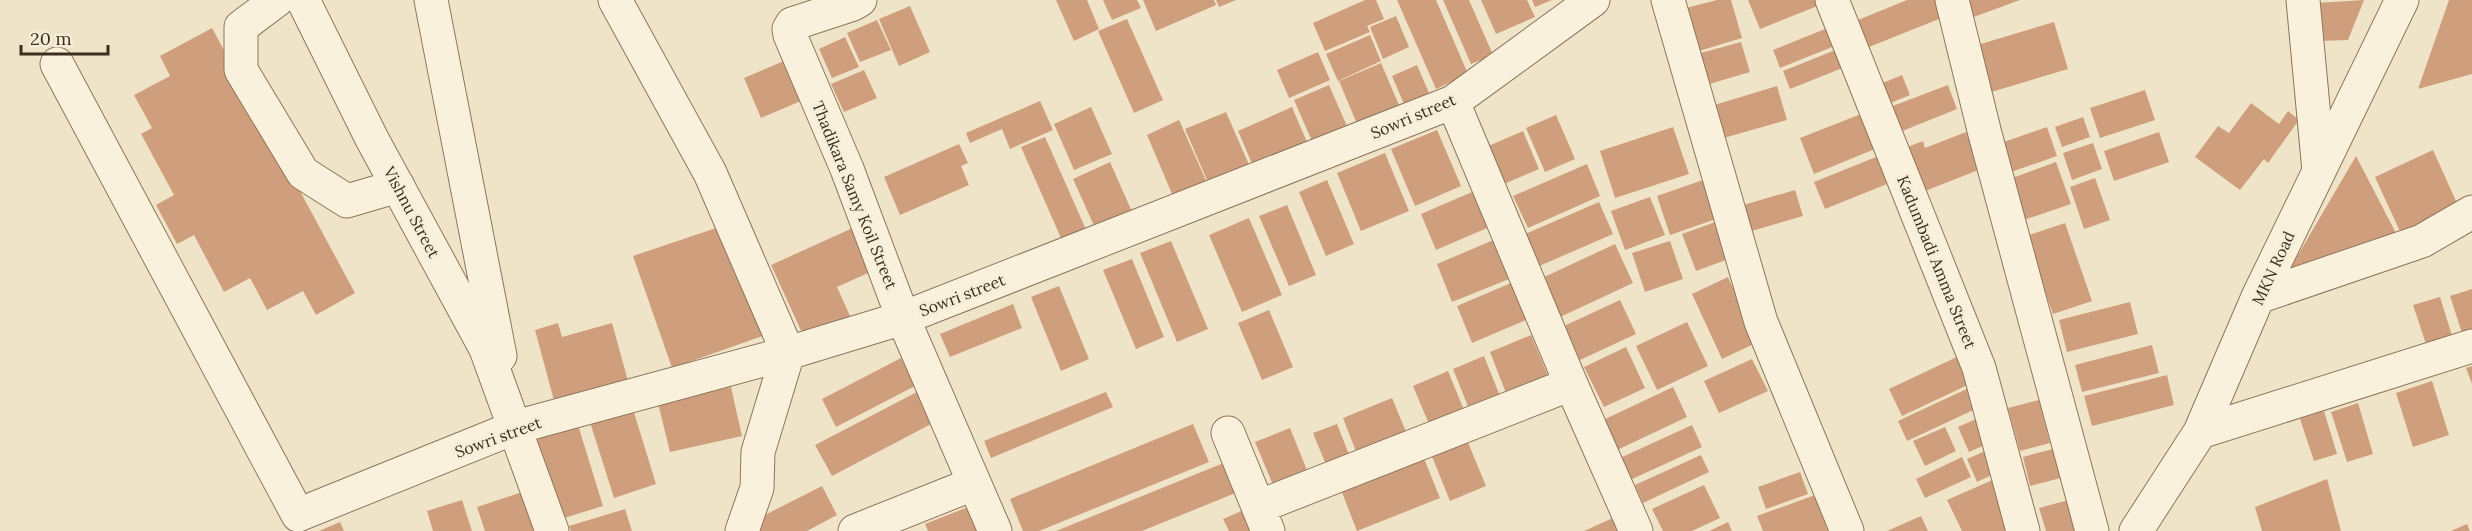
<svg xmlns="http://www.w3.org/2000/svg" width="2472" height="531" viewBox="0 0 2472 531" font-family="Lora,serif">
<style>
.building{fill:#cf9f7d}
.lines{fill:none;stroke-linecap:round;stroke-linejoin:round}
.minor-casing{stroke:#8d765c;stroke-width:35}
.minor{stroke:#faf1dc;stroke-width:33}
.labels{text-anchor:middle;stroke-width:6;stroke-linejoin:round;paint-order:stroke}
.street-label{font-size:16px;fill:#3d2e20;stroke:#f7eed8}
</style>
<rect width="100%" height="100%" fill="#f0e4c8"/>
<path class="building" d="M 1056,0 L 1087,0 L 1099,29 L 1074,41 Z
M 1103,0 L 1137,0 L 1141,8 L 1112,20 Z
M 1143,0 L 1214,0 L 1216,5 L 1156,31 Z
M 1216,0 L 1236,0 L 1219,7 Z
M 1365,0 L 1376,0 L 1384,19 L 1367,26 L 1370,32 L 1325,51 L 1313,23 Z
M 1397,0 L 1436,0 L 1468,74 L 1436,89 Z
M 1443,0 L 1469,0 L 1493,55 L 1471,64 Z
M 1481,0 L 1527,0 L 1535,17 L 1496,34 Z
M 1532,0 L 1552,0 L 1535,7 Z
M 1717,0 L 1731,0 L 1742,38 L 1699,51 L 1686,8 Z
M 1748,0 L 1818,0 L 1820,5 L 1760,29 Z
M 1907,0 L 1937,0 L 1944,17 L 1864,49 L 1853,22 Z
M 1965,0 L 2020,0 L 1971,18 Z
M 2364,0 L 2348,40 L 2320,41 L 2317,3 Z
M 2449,0 L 2472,0 L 2472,74 L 2418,89 Z
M 910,6 L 930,52 L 899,66 L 879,19 Z
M 1396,16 L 1409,47 L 1383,59 L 1370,27 Z
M 1127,19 L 1163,100 L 1134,113 L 1098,31 Z
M 877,20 L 891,50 L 860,62 L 847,33 Z
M 2054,22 L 2068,69 L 1988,93 L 1974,46 Z
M 1835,25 L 1842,43 L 1780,68 L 1773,50 Z
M 212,28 L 355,293 L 316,315 L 303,291 L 267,310 L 250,278 L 224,292 L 194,235 L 177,244 L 156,205 L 174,195 L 141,134 L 152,128 L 134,95 L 170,76 L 160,56 Z
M 1370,35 L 1381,61 L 1338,81 L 1326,54 Z
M 845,37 L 859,67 L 832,78 L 819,49 Z
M 1741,42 L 1750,72 L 1706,85 L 1697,54 Z
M 1843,47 L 1850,65 L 1790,89 L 1783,71 Z
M 1318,52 L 1330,80 L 1289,98 L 1277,70 Z
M 791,58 L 808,98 L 761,118 L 744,78 Z
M 1381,63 L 1402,112 L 1360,131 L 1339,81 Z
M 1417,65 L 1432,100 L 1407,111 L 1392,76 Z
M 864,70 L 877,98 L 844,112 L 831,84 Z
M 1902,75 L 1910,95 L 1881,107 L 1873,87 Z
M 1329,85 L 1350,133 L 1315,148 L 1294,100 Z
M 1948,85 L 1957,109 L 1900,132 L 1890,107 Z
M 1777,86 L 1787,120 L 1720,139 L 1711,106 Z
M 2145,90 L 2155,120 L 2100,138 L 2090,108 Z
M 1040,101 L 1053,130 L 1010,149 L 1002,129 L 970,143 L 966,133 Z
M 2251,103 L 2279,124 L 2288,111 L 2299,120 L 2268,163 L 2264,159 L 2240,190 L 2195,157 L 2218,126 L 2229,133 Z
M 1091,107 L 1112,154 L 1074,170 L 1054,124 Z
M 1292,107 L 1310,149 L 1256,173 L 1238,131 Z
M 1226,112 L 1254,176 L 1213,194 L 1185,129 Z
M 1861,114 L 1875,149 L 1814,174 L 1800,138 Z
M 1556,115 L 1575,159 L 1545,172 L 1526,128 Z
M 2083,117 L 2090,137 L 2062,147 L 2055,127 Z
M 1179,120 L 1212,194 L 1178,208 L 1147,135 Z
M 1673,127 L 1689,174 L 1615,198 L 1600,151 Z
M 2047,127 L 2057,156 L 2008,173 L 1998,144 Z
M 1437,130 L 1461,186 L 1415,206 L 1391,149 Z
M 1523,131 L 1539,169 L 1502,185 L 1486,147 Z
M 1966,132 L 1981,169 L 1915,195 L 1897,151 L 1923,141 L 1925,148 Z
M 2159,132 L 2169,162 L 2114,181 L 2104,151 Z
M 1045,137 L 1088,234 L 1064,245 L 1021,147 Z
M 2093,143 L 2102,169 L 2072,180 L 2063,153 Z
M 959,144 L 968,163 L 961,166 L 969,185 L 900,215 L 884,177 Z
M 2433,150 L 2461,212 L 2403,238 L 2375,177 Z
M 1385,153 L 1409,211 L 1361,231 L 1337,173 Z
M 1881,155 L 1892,182 L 1825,209 L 1814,182 Z
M 2356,156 L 2399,239 L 2288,272 Z
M 1110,162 L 1137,223 L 1100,239 L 1073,179 Z
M 2056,162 L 2071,204 L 2021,221 L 2007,180 Z
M 1587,164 L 1600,196 L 1528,228 L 1513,196 Z
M 2095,178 L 2110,220 L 2084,229 L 2070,187 Z
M 1327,180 L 1354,244 L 1326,256 L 1299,192 Z
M 1703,180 L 1716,219 L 1670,235 L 1657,196 Z
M 1479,189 L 1494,225 L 1436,250 L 1421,214 Z
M 1795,190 L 1803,216 L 1748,232 L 1740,206 Z
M 1650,197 L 1665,235 L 1625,250 L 1611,211 Z
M 1599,202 L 1613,234 L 1537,267 L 1523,235 Z
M 1287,205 L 1316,275 L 1289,286 L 1259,216 Z
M 1249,218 L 1282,295 L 1242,312 L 1209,235 Z
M 1718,221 L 1731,258 L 1696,271 L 1682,234 Z
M 2065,223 L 2092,301 L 2053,314 L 2026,236 Z
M 728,224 L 771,333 L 672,368 L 633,256 Z
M 857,226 L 877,269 L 837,287 L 850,316 L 804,337 L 771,265 Z
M 1503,236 L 1519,275 L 1452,302 L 1437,264 Z
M 1171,241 L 1208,329 L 1177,342 L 1140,253 Z
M 1670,241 L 1683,279 L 1645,292 L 1632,253 Z
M 1615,244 L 1633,283 L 1558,318 L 1540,279 Z
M 1132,259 L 1164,337 L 1136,349 L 1103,270 Z
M 1728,277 L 1758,342 L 1722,359 L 1692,294 Z
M 1518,280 L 1533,317 L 1472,343 L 1457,306 Z
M 1059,286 L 1089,359 L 1061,371 L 1031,297 Z
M 2472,289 L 2472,337 L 2464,339 L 2450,296 Z
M 2440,297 L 2453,339 L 2427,347 L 2413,305 Z
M 1620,300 L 1636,334 L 1580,360 L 1564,326 Z
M 2130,302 L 2138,334 L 2067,352 L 2059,320 Z
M 1013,304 L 1022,328 L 950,357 L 940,334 Z
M 1269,310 L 1293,367 L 1262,380 L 1238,323 Z
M 1687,322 L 1708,366 L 1657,390 L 1636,346 Z
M 558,323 L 562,337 L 612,323 L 630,388 L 556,408 L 535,330 Z
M 1531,335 L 1548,376 L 1506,393 L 1490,352 Z
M 2152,345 L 2159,373 L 2082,392 L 2075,365 Z
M 1626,347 L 1645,388 L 1604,407 L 1584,367 Z
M 1961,355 L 1974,382 L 1902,416 L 1889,389 Z
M 1484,356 L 1502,401 L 1471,414 L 1453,369 Z
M 901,358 L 915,386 L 836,427 L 822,399 Z
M 1752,359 L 1768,391 L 1719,413 L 1704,381 Z
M 2472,366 L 2472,384 L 2466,368 Z
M 1448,371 L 1466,415 L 1431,429 L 1413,386 Z
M 2167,375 L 2174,405 L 2092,426 L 2084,396 Z
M 2432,381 L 2449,435 L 2413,447 L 2396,393 Z
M 1975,385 L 1984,405 L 1907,441 L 1898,421 Z
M 731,387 L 742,436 L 670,452 L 658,403 Z
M 1673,387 L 1687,417 L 1615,451 L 1601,421 Z
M 917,392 L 933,423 L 832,476 L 815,445 Z
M 1106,392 L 1113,407 L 991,458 L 984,441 Z
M 1392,398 L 1407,434 L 1357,454 L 1343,418 Z
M 2039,400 L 2050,443 L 2020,451 L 2008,408 Z
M 2358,403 L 2373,454 L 2347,462 L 2331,412 Z
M 632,406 L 656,484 L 614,498 L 589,419 Z
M 2324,411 L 2337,454 L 2314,461 L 2300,419 Z
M 1983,416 L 1994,441 L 1969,452 L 1958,427 Z
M 1193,424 L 1209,462 L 1039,531 L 1023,531 L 1010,499 Z
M 1337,424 L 1352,462 L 1329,472 L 1313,433 Z
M 578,425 L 603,506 L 561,519 L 536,438 Z
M 1692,425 L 1702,447 L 1630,480 L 1620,458 Z
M 1945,427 L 1956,451 L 1925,466 L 1913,441 Z
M 1290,428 L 1313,485 L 1279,499 L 1255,442 Z
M 1467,440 L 1486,486 L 1450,501 L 1431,454 Z
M 2064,446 L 2072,475 L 2030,486 L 2023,457 Z
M 1994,447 L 2004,469 L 1977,482 L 1967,459 Z
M 1701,455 L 1709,472 L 1643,503 L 1635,485 Z
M 1423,456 L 1440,498 L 1357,531 L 1341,490 Z
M 1962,457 L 1971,477 L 1925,498 L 1916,479 Z
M 1226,462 L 1238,492 L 1142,531 L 1056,531 Z
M 1800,472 L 1808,494 L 1766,509 L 1758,487 Z
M 1997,478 L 2008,531 L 1962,531 L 1947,500 Z
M 2327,479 L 2341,531 L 2262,531 L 2255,507 Z
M 1704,485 L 1720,518 L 1692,531 L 1663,531 L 1652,509 Z
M 822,486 L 837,515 L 807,531 L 758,531 L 753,521 Z
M 528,490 L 541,531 L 485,531 L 477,507 Z
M 1815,495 L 1828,531 L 1763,531 L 1757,516 Z
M 2072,499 L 2081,531 L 2046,531 L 2039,508 Z
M 462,500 L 472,531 L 433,531 L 427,511 Z
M 978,503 L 987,531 L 928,531 L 925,524 Z
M 1253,506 L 1264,531 L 1229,531 L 1223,519 Z
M 625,509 L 632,531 L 571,531 L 569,526 Z
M 1921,516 L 1928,531 L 1887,531 Z
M 1615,517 L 1621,531 L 1584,531 Z
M 340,522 L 344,531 L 319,531 Z
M 1728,522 L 1732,531 L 1709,531 Z
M 2467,524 L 2470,531 L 2451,531 Z"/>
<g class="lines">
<defs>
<path id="minor" d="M 277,0 L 241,27 L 241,70 L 303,173 L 347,201 L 398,186
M 303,0 L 372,139 L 486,349 L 552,531
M 431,0 L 500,356
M 615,0 L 710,173 L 788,353 L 758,452 L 757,488 L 742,531
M 860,0 L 853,4 L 792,24 L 789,29 L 790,35 L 847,169 L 903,318 L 995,531
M 1668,0 L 1761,322 L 1847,531
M 1832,0 L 1979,368 L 2023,531
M 1952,0 L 1985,134 L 2092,531
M 2303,0 L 2319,171
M 57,64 L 298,515 L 516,427 L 788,353 L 903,318 L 1453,102 L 1593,0
M 1453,102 L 1571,384 L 1636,531
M 2258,297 L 2422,241 L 2472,212
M 2200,432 L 2472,346
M 1228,433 L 1268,531
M 1258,507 L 1571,384
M 855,531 L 973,484
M 2136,531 L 2200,432 L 2258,297 L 2402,0"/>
</defs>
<use href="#minor" class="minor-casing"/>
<use href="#minor" class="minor"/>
</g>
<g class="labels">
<g class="street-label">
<text transform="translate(1413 116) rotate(-23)" y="6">Sowri street</text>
<text transform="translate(855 195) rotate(68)" y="6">Thadikara Samy Koil Street</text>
<text transform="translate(412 212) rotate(62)" y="6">Vishnu Street</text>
<text transform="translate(1937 262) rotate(68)" y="6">Kadumbadi Amma Street</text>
<text transform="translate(2273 268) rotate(-65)" y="6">MKN Road</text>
<text transform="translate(962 295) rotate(-21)" y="6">Sowri street</text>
<text transform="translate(498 437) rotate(-20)" y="6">Sowri street</text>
</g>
</g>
<path d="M21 45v9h87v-9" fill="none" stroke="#3d2e20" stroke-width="3"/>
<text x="30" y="45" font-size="18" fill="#3d2e20" stroke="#f7eed8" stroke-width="4.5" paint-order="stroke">20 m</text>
</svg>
